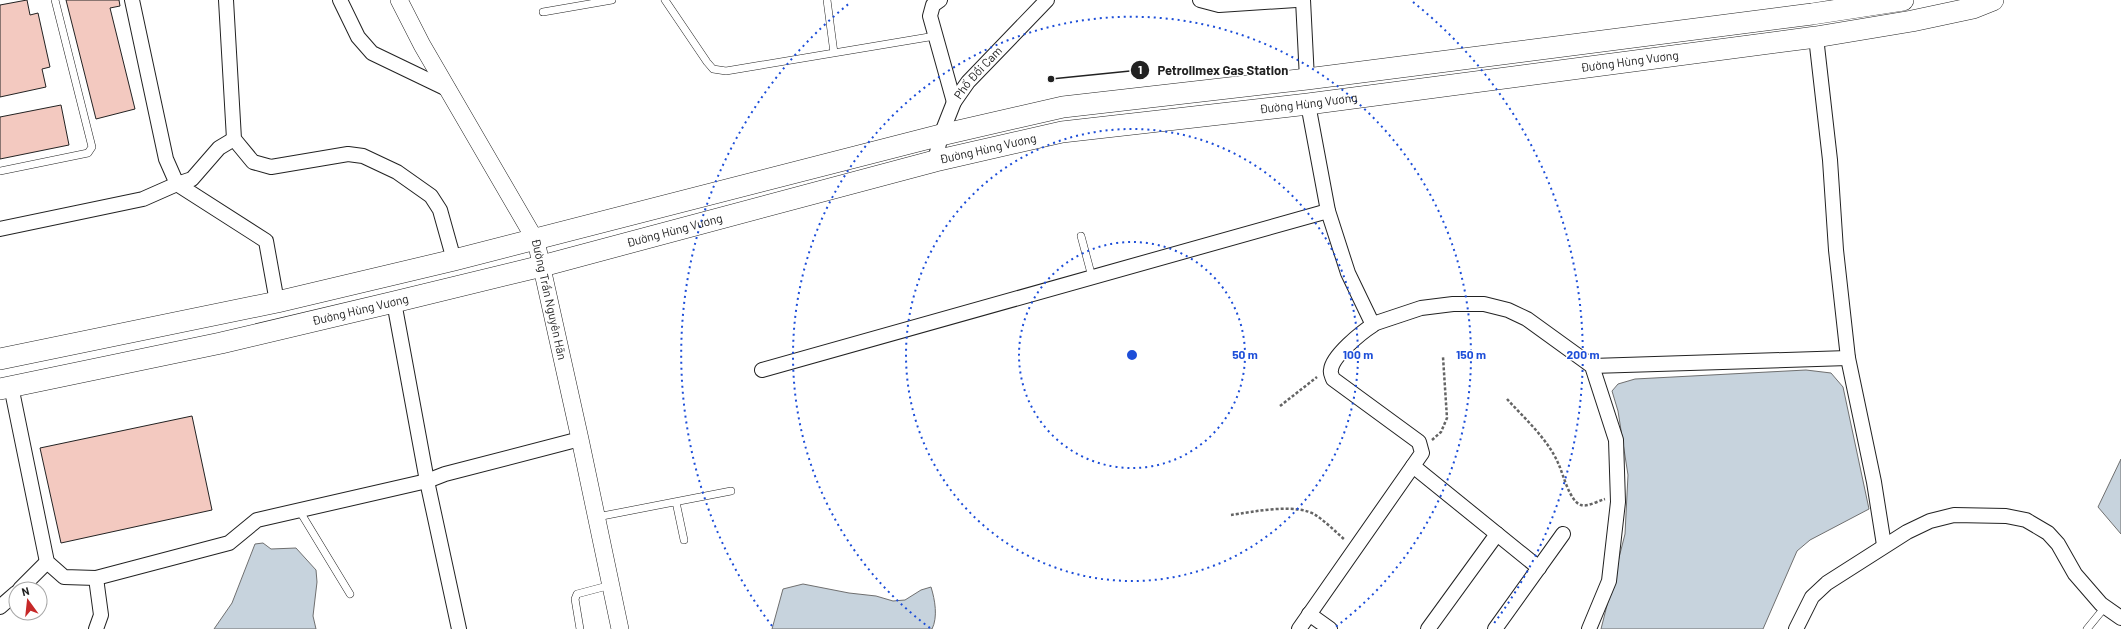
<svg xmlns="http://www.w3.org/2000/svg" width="2121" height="629" viewBox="0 0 2121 629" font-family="Barlow,sans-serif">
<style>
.water{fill:#c7d3dd;stroke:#6f6f6f}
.building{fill:#f3c9c0;stroke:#222}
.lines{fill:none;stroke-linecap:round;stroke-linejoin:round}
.service-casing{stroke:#222;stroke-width:8}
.minor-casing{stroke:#222;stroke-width:16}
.tertiary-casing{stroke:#222;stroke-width:18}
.primary-casing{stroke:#222;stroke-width:22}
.path{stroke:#646464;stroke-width:2.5;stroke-dasharray:3 2;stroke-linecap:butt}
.service{stroke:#fff;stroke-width:7}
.minor{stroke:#fff;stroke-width:14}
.tertiary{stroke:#fff;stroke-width:17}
.primary{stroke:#fff;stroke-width:21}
.ring{fill:none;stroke:#1d4ed8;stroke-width:2;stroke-dasharray:2 4}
.labels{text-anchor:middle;stroke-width:3;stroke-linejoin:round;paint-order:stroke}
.street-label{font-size:12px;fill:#222;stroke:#fff}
.centre{fill:#1d4ed8;stroke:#fff;stroke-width:2}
.ring-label{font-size:12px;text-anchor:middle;font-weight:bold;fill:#1d4ed8;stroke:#fff;stroke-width:3;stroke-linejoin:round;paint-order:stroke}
.leader{fill:none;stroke:#222;stroke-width:1.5}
.callout-dot{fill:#222;stroke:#fff;stroke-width:1.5}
.mark-label{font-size:12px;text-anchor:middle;font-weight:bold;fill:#fff}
.callout-label{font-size:13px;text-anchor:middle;font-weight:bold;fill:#222;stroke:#fff;stroke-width:3;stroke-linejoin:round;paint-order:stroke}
</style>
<rect width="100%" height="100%" fill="#fff"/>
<path class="water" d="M 1806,370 L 1831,373 L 1843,387 L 1869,509 L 1810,540 L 1797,551 L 1763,629 L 1601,629 L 1625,534 L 1628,475 L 1618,411 L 1612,391 L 1618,384 L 1635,379 Z
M 2121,459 L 2121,534 L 2098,507 Z
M 263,543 L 271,549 L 296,548 L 316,570 L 317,582 L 313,616 L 316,629 L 214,629 L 232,603 L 255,544 Z
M 803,584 L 849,593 L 876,596 L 893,601 L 905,600 L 921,590 L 931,587 C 935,600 938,617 932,629 L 772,629 L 783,589 Z"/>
<path class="building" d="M 27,0 L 30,15 L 38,13 L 50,67 L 42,69 L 46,87 L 0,97 L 0,5 Z
M 66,0 L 119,0 L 120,6 L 110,8 L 135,109 L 96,119 Z
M 61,105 L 69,145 L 0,159 L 0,117 Z
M 192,416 L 212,510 L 61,543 L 40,448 Z"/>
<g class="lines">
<defs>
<path id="service" d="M 665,0 L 707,62 L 713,69 L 726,71 L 935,36
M 827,0 L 834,53
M 543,12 L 612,0
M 0,171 L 88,153 L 92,147 L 55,0
M 1081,236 L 1092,277
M 676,502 L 684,540
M 299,510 L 350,594
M 597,517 L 731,491
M 580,629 L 575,599 L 577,594 L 611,585
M 2087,629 L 2105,607"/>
<g id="minor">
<path d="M 132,0 L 166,159 L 177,184 L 266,241 L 277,302"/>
<path d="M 226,0 L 234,139 L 253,162 L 271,167 L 348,154 L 363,156 L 397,172 L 431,196 L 440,210 L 454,260"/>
<path d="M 340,0 L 358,37 L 372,53 L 449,90"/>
<path d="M 940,0 L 933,5 L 930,16 L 954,102"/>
<path d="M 1200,0 L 1219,5 L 1296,0"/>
<path d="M 1303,0 L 1307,79"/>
<path d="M 1816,37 L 1830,160 L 1836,250 L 1848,358 L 1874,482 L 1884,545"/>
<path id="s1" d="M 935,161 L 941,135 L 954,102 L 968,82 L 1047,0"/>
<path d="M 0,229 L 143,199 L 177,184 L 192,179 L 219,148 L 234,139"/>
<path d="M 394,302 L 427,481 L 459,629"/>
<path d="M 1373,324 L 1421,308 L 1453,304 L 1484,304 L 1508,310 L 1527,319 L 1592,366 L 1616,440 L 1618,502 L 1609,581 L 1589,629"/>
<path d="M 1592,366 L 1848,358"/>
<path d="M 762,370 L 1328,211"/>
<path d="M 11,386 L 47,562 L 64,577 L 96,578 L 229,543 L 257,520 L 427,481 L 445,474 L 580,439"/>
<path d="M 1413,466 L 1539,568"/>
<path d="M 96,578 L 101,615 L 96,629"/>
<path d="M 20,589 L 47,562"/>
<path d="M 0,607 L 16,593"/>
<path d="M 1309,614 L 1330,629"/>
<path d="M 1299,629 L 1422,453 L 1419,442 L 1333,379 C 1332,376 1330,373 1331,370 C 1332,356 1362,332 1373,325 L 1348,273 L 1328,211 L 1308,104"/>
<path d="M 1428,629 L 1497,534"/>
<path d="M 1495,629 L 1563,534"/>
<path d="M 1796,629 L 1812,597 L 1827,583 L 1907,532 L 1930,521 L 1954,515 L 2006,516 L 2026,520 L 2048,533 L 2058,544 L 2075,574 L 2101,604 L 2121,618"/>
</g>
<g id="tertiary">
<path id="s2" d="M 399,0 L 422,45 L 536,241 L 580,439 L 620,629"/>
</g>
<g id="primary">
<path d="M 0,359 L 277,302 L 454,260 L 941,135 L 1063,107 L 1307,79 L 1812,14 L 1903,0"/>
<path id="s3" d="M 0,389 L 221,343 L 394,302 L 542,266 L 935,161 L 1062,132 L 1308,104 L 1816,37 L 1912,21 L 1973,8 L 1993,0"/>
</g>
</defs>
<use href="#service" class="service-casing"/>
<use href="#minor" class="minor-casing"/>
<use href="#tertiary" class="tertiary-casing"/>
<use href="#primary" class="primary-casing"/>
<path class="path" d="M 1507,399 C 1525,419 1548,439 1559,465 C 1563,474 1570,502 1581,505 C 1588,507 1598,501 1605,499
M 1280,406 L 1317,377
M 1432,440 L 1441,432 L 1447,418 L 1443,357
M 1231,515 C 1253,512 1298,502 1317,516 C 1327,523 1336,532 1345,540"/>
<use href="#service" class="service"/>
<use href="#minor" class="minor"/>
<use href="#tertiary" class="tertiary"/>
<use href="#primary" class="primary"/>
</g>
<g class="ring">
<circle cx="1132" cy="355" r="113"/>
<circle cx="1132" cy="355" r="226"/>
<path d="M930 628A339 339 0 1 1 1334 628"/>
<path d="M772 626A451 451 0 0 1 851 2M1413 2A451 451 0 0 1 1492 626"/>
</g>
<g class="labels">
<g class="street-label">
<text dy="4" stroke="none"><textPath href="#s3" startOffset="1665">Đường Hùng Vương</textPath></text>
<text dy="4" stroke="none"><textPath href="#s1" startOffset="100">Phố Đồi Cam</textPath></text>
<text dy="4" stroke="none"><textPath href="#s3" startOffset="1341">Đường Hùng Vương</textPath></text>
<text dy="4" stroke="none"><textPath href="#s3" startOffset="1017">Đường Hùng Vương</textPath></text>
<text dy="4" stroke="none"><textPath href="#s3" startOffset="693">Đường Hùng Vương</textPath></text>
<text dy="4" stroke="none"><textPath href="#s2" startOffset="337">Đường Trần Nguyên Hãn</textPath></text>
<text dy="4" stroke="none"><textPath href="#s3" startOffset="369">Đường Hùng Vương</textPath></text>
</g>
</g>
<circle cx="1132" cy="355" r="6" class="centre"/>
<g class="ring-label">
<text x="1245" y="359">50 m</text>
<text x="1358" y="359">100 m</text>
<text x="1471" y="359">150 m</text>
<text x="1583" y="359">200 m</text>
</g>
<path class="leader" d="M1051 79L1140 70"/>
<g class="callout-dot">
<circle cx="1051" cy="79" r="4"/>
<circle cx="1140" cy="70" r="10"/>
</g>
<g class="mark-label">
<text x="1140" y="74">1</text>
</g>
<g class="callout-label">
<text x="1223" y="75">Petrolimex Gas Station</text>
</g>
<g transform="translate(28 601) rotate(345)"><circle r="19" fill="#ffffff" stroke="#a7a7a7"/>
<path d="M0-3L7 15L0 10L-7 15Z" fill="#c62828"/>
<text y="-6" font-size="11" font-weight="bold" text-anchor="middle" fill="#222222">N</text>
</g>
</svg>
